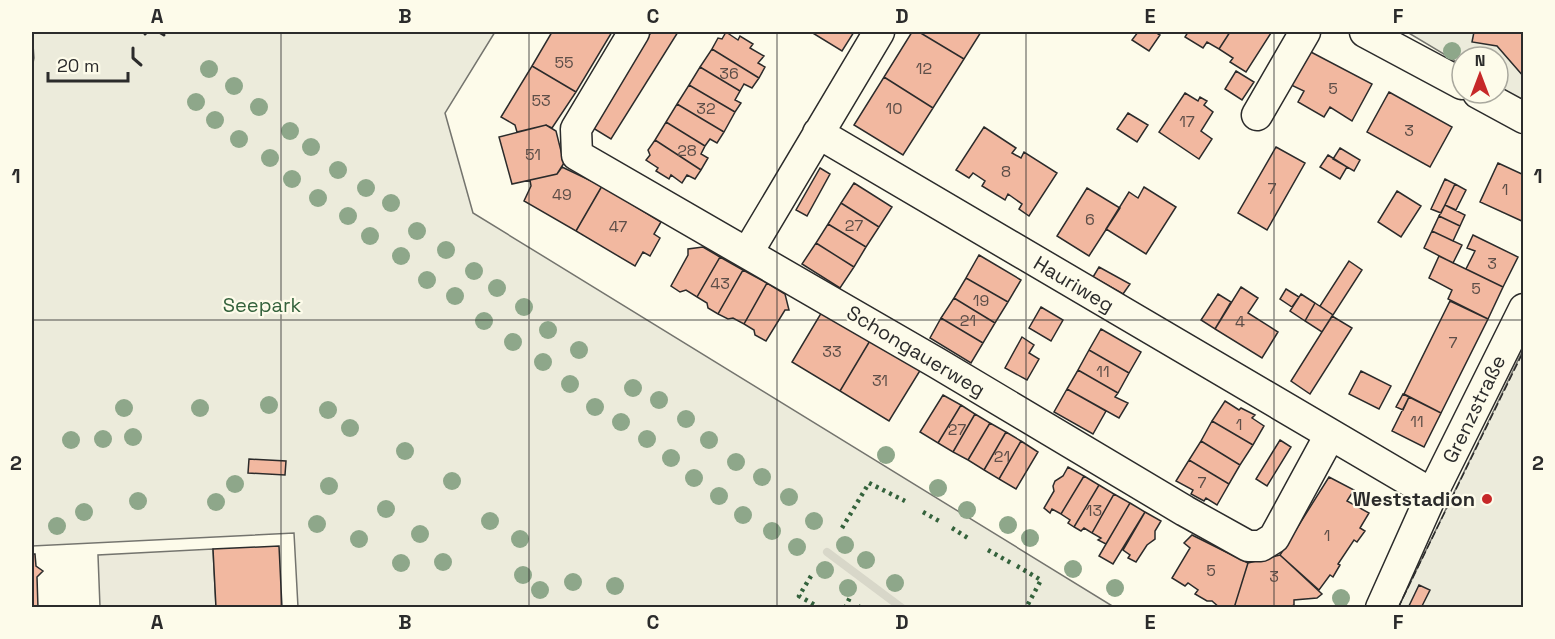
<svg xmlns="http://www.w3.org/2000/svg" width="1555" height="639" viewBox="0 0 1555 639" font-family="'Space Grotesk',sans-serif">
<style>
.green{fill:#ecebdb;stroke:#74746e;stroke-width:1.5}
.parking{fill:#eceadb;stroke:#74746e;stroke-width:1.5}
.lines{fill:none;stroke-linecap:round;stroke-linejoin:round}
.stream{stroke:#d8d7c9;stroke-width:8}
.building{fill:#f2b8a0;stroke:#2b2b2b;stroke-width:1.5}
.minor-casing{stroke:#2b2b2b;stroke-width:33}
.minor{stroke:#fdfbea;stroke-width:30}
.hedge{stroke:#34623c;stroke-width:4.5;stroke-dasharray:3 4.5;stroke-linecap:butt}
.fence{stroke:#2b2b2b;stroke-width:1.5;stroke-dasharray:8 3;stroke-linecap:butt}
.wall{stroke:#2b2b2b;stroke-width:3}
.tree{fill:#8ea78a}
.grid{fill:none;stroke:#2b2b2b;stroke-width:1.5;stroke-opacity:0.55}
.poi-dot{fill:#c62828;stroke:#fdfbea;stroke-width:2}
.labels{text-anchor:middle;stroke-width:4.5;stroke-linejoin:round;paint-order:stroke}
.number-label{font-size:16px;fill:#5d4e48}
.street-label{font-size:20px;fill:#2b2b2b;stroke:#fdfbea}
.park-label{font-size:20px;fill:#34623c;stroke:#fdfbea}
.poi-label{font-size:20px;font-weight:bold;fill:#2b2b2b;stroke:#fdfbea;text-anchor:end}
.neatline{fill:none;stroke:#2b2b2b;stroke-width:2}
.grid-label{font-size:20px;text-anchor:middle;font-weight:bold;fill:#2b2b2b}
</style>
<rect width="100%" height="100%" fill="#fdfbea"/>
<path class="green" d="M 32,32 L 495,32 L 445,113 L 473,213 L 1114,607 L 298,607 L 294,533 L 32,546 L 32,68 L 34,58 Z
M 1407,32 L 1523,32 L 1523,103 L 1498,87 L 1498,57 L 1462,57 L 1462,65 Z
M 1523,350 L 1523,607 L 1398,608 Z"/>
<path class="parking" d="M 213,549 L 216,607 L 100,607 L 98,555 Z"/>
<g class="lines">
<path class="stream" d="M 827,552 L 902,608"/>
</g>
<path class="building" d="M 552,32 L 612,32 L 576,92 L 532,66 Z
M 651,32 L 678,32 L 611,139 L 593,128 Z
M 726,32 L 738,40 L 740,36 L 753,44 L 750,48 L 764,56 L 758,63 L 765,67 L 759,78 L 712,49 L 718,38 L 722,39 Z
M 811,32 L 854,32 L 842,51 Z
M 912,32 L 919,32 L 964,59 L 933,108 L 884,77 Z
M 919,32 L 981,32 L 964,59 Z
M 1138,32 L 1155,32 L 1160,35 L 1149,51 L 1132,40 Z
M 1188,32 L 1230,32 L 1219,49 L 1207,42 L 1203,48 L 1185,37 Z
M 1230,32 L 1271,33 L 1246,72 L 1230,62 L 1233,58 L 1219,49 Z
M 1474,32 L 1524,32 L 1524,77 L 1497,46 L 1472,42 Z
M 712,49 L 759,78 L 752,88 L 744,84 L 740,91 L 700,67 Z
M 1309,51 L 1372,84 L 1352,121 L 1330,107 L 1324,117 L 1298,102 L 1304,91 L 1289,84 Z
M 532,66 L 576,92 L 552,128 L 546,125 L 517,132 L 515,125 L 501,117 Z
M 700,67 L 740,91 L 735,100 L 741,103 L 735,112 L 689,85 Z
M 1236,71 L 1254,82 L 1242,100 L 1225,89 Z
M 884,77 L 933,108 L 903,155 L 854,125 Z
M 689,85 L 735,112 L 724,132 L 677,104 Z
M 1389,92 L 1452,127 L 1430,167 L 1367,132 Z
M 1185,93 L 1198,101 L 1200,97 L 1207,101 L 1204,105 L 1213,112 L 1201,131 L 1212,139 L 1199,159 L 1159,132 Z
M 677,104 L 724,132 L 717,143 L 710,139 L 705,146 L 666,122 Z
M 1128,113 L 1148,125 L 1137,142 L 1117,129 Z
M 666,122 L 705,146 L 701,154 L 708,158 L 701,170 L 655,140 Z
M 546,125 L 556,131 L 564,163 L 557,174 L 512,184 L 499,137 Z
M 984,127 L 1016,148 L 1012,153 L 1021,158 L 1024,152 L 1057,173 L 1029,216 L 1019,209 L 1022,204 L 1008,194 L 1005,200 L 982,186 L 985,181 L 973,173 L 969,178 L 956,170 Z
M 655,140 L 701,170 L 695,179 L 687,175 L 682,183 L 671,175 L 669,179 L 656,171 L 658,168 L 646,160 L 650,155 L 648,150 Z
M 1276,147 L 1305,163 L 1267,230 L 1238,213 Z
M 1340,148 L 1360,160 L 1354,171 L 1333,159 Z
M 1328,155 L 1347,167 L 1340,179 L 1320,167 Z
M 1498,163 L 1524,175 L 1524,222 L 1480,202 Z
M 562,167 L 602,186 L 576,231 L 524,201 L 531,186 L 530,180 L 557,174 Z
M 820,168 L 830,174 L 807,216 L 796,210 Z
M 1445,179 L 1455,184 L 1441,213 L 1431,209 Z
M 854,183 L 892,207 L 879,227 L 841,203 Z
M 1455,184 L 1466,190 L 1456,210 L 1445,205 Z
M 602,186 L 661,222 L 654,234 L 660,238 L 650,256 L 643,252 L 635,266 L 576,231 Z
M 1144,187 L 1176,207 L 1146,254 L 1106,229 L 1129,192 L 1138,198 Z
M 1087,188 L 1120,208 L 1089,256 L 1057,236 Z
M 1397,191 L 1421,206 L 1401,237 L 1378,222 Z
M 841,203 L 879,227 L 866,247 L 828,224 Z
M 1445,205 L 1465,215 L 1460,226 L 1439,216 Z
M 1439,216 L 1460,226 L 1453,241 L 1432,231 Z
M 828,224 L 866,247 L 854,267 L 816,243 Z
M 1432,231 L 1462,245 L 1453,263 L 1424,248 Z
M 1473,235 L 1518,257 L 1503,287 L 1466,269 L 1475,251 L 1467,248 Z
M 816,243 L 854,267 L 840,288 L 802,264 Z
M 703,247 L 720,257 L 697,297 L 686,290 L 680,292 L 671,286 L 688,255 L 688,249 Z
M 979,255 L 1021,280 L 1008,302 L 966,278 Z
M 1439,256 L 1503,287 L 1488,319 L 1448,299 L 1452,290 L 1429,278 Z
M 720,257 L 743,270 L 718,314 L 708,308 L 707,303 L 697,297 Z
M 1349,261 L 1362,270 L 1333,315 L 1320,306 Z
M 1099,267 L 1130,284 L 1123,294 L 1093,277 Z
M 743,270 L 767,283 L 744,324 L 733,318 L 728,319 L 718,314 Z
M 966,278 L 1008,302 L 995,323 L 954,298 Z
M 767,283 L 785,294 L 789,310 L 785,310 L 766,341 L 755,335 L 754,330 L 744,324 Z
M 1241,287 L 1258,298 L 1248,313 L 1278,332 L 1262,358 L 1215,329 Z
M 1286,289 L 1299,297 L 1292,307 L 1280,299 Z
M 1218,294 L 1231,302 L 1215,329 L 1201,320 Z
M 1301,294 L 1315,303 L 1305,321 L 1290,311 Z
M 954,298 L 995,323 L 983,343 L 941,318 Z
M 1450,301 L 1488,319 L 1441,413 L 1404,394 Z
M 1315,303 L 1333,315 L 1322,332 L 1305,321 Z
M 1041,307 L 1063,320 L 1051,341 L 1029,328 Z
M 823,310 L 871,339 L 840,391 L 792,362 Z
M 1332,316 L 1352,328 L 1310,394 L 1291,381 Z
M 941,318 L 983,343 L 971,363 L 930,338 Z
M 1101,329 L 1141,352 L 1129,373 L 1089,350 Z
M 1022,337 L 1034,345 L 1029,353 L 1039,359 L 1027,380 L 1005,368 Z
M 871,339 L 921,369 L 889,421 L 840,391 Z
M 1089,350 L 1129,373 L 1118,393 L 1078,370 Z
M 1078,370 L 1118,393 L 1115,397 L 1128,403 L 1119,418 L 1067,389 Z
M 1361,371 L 1391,386 L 1379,409 L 1349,394 Z
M 1067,389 L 1106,411 L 1093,434 L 1054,412 Z
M 1403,394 L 1409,397 L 1403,410 L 1396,407 Z
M 943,395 L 961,405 L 938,443 L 920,432 Z
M 1409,397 L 1441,413 L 1424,447 L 1392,431 Z
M 1225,401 L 1239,410 L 1241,408 L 1255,415 L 1252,418 L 1264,426 L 1253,445 L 1212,421 Z
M 961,405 L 975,414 L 953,452 L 938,443 Z
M 975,414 L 990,423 L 968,460 L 953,452 Z
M 1212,421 L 1253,445 L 1240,465 L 1201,441 Z
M 990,423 L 1006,432 L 984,470 L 968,460 Z
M 1006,432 L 1021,441 L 999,479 L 984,470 Z
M 1280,440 L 1291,447 L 1267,486 L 1256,479 Z
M 1021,441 L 1038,452 L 1016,489 L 999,479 Z
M 1201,441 L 1240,465 L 1229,484 L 1189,460 Z
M 249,459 L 286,461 L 285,475 L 248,473 Z
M 1189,460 L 1229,484 L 1217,505 L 1206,498 L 1204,501 L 1191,494 L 1193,490 L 1176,481 Z
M 1068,467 L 1084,476 L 1061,514 L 1052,509 L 1050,513 L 1044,508 L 1054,491 L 1053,486 L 1055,481 L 1063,476 Z
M 1084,476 L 1099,485 L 1074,527 L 1068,523 L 1070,520 L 1061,514 Z
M 1329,477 L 1354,490 L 1347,501 L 1369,513 L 1360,528 L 1365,531 L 1357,542 L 1354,540 L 1338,564 L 1340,565 L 1333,577 L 1330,575 L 1319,590 L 1280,555 Z
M 1099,485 L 1114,494 L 1092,533 L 1084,528 L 1081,531 L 1074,527 Z
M 1114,494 L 1130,503 L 1106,544 L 1098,540 L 1101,538 L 1092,533 Z
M 1130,503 L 1145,512 L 1113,564 L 1099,556 Z
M 1145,512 L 1161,521 L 1155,531 L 1155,539 L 1147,545 L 1136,562 L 1128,558 L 1130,555 L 1123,550 Z
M 1192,535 L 1248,563 L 1234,608 L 1220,608 L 1212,601 L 1207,601 L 1195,594 L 1198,590 L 1188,583 L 1185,586 L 1172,578 L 1190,548 L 1184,543 Z
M 279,546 L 282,608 L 216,608 L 213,549 Z
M 32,554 L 35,554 L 36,566 L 43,571 L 37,577 L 38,608 L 32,608 Z
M 1280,555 L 1322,594 L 1317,598 L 1294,600 L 1294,605 L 1288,608 L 1234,608 L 1248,563 Z
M 1419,585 L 1430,590 L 1422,606 L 1424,608 L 1408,608 Z"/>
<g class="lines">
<defs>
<path id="minor" d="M 634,32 L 576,129 L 577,155 L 937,363 L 1185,511 L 1248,546 L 1261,546 L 1274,538 L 1330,435
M 1365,32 L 1462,84
M 1478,93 L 1524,118
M 1257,115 L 1305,32
M 818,133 L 1432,494
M 748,252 L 879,32
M 1381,608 L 1432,494 L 1524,309"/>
</defs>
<use href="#minor" class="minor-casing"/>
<use href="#minor" class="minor"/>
<path class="hedge" d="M 923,512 L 939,521
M 842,528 L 869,483 L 905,501
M 952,528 L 971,540
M 988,550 L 1011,563
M 1017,566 L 1041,580 L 1026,608
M 811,576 L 799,596 L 820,608
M 845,608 L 851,595
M 860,608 L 863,602"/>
<path class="fence" d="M 1398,608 L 1524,350"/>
<path class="wall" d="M 159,32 L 164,35
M 145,34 L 147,32
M 133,48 L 133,58 L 141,65"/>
</g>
<g class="tree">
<circle cx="1452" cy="51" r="9"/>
<circle cx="209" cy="69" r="9"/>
<circle cx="234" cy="86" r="9"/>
<circle cx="196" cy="102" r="9"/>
<circle cx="259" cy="107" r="9"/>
<circle cx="215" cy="120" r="9"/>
<circle cx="290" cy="131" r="9"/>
<circle cx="239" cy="139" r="9"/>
<circle cx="311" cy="147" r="9"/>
<circle cx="270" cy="158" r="9"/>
<circle cx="338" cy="170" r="9"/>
<circle cx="292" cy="179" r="9"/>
<circle cx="366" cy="188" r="9"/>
<circle cx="318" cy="198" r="9"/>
<circle cx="391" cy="203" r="9"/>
<circle cx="348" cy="216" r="9"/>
<circle cx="417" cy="231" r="9"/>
<circle cx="370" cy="236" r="9"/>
<circle cx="446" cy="250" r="9"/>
<circle cx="401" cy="256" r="9"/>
<circle cx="474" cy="271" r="9"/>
<circle cx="427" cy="280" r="9"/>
<circle cx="497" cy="288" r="9"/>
<circle cx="455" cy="296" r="9"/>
<circle cx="524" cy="307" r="9"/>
<circle cx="484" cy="321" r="9"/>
<circle cx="548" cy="330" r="9"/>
<circle cx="513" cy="342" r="9"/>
<circle cx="579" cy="350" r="9"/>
<circle cx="543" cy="362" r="9"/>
<circle cx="570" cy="384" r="9"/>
<circle cx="633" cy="388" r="9"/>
<circle cx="659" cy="400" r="9"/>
<circle cx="269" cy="405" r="9"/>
<circle cx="595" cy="407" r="9"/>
<circle cx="124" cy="408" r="9"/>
<circle cx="200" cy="408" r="9"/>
<circle cx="328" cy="410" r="9"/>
<circle cx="686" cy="419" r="9"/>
<circle cx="621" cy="422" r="9"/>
<circle cx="350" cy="428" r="9"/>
<circle cx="133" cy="437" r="9"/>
<circle cx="103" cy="439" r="9"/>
<circle cx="647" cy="439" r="9"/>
<circle cx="71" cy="440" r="9"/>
<circle cx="709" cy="440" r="9"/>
<circle cx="405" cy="451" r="9"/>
<circle cx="886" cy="455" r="9"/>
<circle cx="671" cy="458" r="9"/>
<circle cx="736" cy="462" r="9"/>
<circle cx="762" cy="477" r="9"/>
<circle cx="694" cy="478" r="9"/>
<circle cx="452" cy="481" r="9"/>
<circle cx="235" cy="484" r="9"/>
<circle cx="329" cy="486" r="9"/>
<circle cx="938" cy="488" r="9"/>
<circle cx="719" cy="496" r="9"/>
<circle cx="789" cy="497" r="9"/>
<circle cx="138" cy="501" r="9"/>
<circle cx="216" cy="502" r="9"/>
<circle cx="386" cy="509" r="9"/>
<circle cx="967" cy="510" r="9"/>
<circle cx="84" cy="512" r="9"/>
<circle cx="743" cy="515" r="9"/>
<circle cx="490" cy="521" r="9"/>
<circle cx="814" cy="521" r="9"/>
<circle cx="317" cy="524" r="9"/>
<circle cx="1008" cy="525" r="9"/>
<circle cx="57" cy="526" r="9"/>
<circle cx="772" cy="531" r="9"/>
<circle cx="420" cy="534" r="9"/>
<circle cx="1030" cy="538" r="9"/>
<circle cx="359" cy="539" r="9"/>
<circle cx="520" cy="539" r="9"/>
<circle cx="845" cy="545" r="9"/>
<circle cx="797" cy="547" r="9"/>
<circle cx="866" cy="560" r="9"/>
<circle cx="443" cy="562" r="9"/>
<circle cx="401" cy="563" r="9"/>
<circle cx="1073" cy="569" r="9"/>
<circle cx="825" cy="570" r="9"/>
<circle cx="523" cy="575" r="9"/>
<circle cx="573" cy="582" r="9"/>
<circle cx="895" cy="583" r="9"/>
<circle cx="615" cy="586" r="9"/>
<circle cx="848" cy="588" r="9"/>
<circle cx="1115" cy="588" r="9"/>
<circle cx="540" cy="590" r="9"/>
<circle cx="1341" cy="598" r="9"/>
</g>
<path class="grid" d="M 281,32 L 281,608M 529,32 L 529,608M 777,32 L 777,608M 1026,32 L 1026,608M 1274,32 L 1274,608M 32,320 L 1524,320"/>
<circle class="poi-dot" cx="1487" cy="499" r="6"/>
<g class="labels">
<g class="number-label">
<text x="564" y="68">55</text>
<text x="924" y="74">12</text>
<text x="729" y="79">36</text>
<text x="1333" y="94">5</text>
<text x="541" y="106">53</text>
<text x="706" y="114">32</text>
<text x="894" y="114">10</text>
<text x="1187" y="127">17</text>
<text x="1409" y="136">3</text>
<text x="687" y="156">28</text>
<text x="533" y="160">51</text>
<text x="1006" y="177">8</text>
<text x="1272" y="194">7</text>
<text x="1505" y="195">1</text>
<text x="562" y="200">49</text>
<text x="1090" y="225">6</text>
<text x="854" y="231">27</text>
<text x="618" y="232">47</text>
<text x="1492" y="269">3</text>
<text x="720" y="289">43</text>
<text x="1476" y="294">5</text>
<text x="981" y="306">19</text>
<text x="968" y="326">21</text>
<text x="1240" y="327">4</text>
<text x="1453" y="348">7</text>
<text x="832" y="357">33</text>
<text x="1103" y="377">11</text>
<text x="880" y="386">31</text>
<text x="1417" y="427">11</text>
<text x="1239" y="430">1</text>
<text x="957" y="435">27</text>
<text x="1002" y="462">21</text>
<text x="1202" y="488">7</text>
<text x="1094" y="516">13</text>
<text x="1327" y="541">1</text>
<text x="1211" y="576">5</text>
<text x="1274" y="582">3</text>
</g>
<g class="street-label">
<text transform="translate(1074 284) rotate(31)" y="7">Hauriweg</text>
<text transform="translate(916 351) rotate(31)" y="7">Schongauerweg</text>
<text transform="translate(1474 409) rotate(-64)" y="7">Grenzstraße</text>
</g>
<g class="park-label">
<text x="262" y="312">Seepark</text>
</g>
<g class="poi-label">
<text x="1475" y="506">Weststadion</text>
</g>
</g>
<rect width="1555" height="639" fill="none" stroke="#fdfbea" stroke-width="66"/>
<g transform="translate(1480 75)"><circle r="28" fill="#fdfbea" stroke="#a9a89e" stroke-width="1.5"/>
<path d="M0-4.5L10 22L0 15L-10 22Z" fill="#c62828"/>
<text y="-9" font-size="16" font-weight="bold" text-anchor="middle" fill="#2b2b2b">N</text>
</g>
<path d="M48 72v9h80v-9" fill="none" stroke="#2b2b2b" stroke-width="3"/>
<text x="57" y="72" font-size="18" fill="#2b2b2b" stroke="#fdfbea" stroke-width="4.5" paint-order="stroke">20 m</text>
<rect x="33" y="33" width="1489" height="573" class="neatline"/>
<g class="grid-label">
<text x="157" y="23">A</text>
<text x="405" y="23">B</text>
<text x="653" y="23">C</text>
<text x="902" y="23">D</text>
<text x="1150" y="23">E</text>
<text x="1398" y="23">F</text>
<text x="16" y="183">1</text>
<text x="1538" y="183">1</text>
<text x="16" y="470">2</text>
<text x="1538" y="470">2</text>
<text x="157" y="629">A</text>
<text x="405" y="629">B</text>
<text x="653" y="629">C</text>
<text x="902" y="629">D</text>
<text x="1150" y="629">E</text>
<text x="1398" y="629">F</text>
</g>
</svg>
